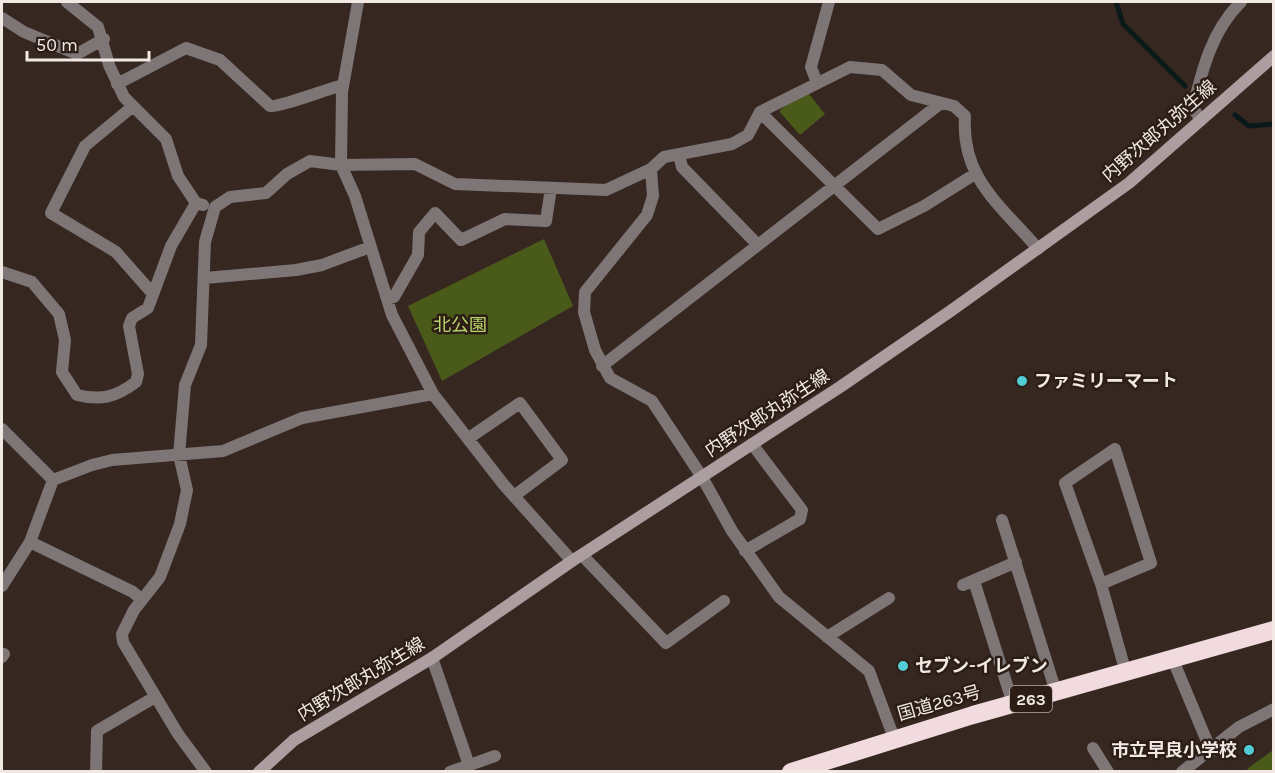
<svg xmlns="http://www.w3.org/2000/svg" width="1275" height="773" viewBox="0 0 1275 773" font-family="Karla,'Noto Sans JP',sans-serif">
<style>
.green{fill:#4a5a19}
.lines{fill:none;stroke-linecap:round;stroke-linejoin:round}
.stream{stroke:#0a1a1a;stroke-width:5}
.street{stroke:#7d7576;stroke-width:12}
.secondary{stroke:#ac9ea0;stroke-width:12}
.highway{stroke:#f1dbde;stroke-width:18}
.poi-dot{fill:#52ccd5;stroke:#2c1e17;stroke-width:2}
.labels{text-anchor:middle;stroke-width:5;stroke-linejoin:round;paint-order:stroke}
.shield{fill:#2c1e17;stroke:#b7aca6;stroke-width:1.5}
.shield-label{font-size:16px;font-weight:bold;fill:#f2e9e4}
.street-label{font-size:18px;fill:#f2e9e4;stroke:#2c1e17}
.park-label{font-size:18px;fill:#b8d569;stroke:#2c1e17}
.poi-label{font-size:18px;font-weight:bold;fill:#f2e9e4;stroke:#2c1e17;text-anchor:start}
</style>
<rect width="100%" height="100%" fill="#362821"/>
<path class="green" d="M 805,89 L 825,114 L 800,135 L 779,111 Z
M 544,239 L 573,306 L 442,381 L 408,306 Z
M 1273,750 L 1273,771 L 1249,771 L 1247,769 Z"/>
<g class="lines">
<path class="stream" d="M 1116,2 L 1123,24 L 1185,86
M 1235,115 L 1249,126 L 1274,124"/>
<path class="street" d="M 67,2 L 98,27 L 109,65 L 124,97 L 166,139 L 178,176 L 196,203 L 203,205
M 358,2 L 342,92 L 341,165 L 355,196 L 392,315 L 433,394 L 504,485 L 572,561
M 2,18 L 24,32 L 77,54 L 104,39
M 817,83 L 811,67 L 829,2
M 117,84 L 186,48 L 220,60 L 270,106 C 278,108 330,88 343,85
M 132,107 L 85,146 L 51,213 L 116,252 L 153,294
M 760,112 L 878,229 L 924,206 L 975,174
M 1201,120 L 1193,108 C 1202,70 1212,30 1241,2
M 679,155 L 682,167 L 758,245
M 2,272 L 32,282 L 59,314 L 65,340 L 62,372 L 77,395 C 101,401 116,397 136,382 L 138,374 L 129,326 L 132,318 L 148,308 L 171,246 L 196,203
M 205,278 L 296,270 L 322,265 L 370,247
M 387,299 L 394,297 L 418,255 L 419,232 L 435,213 L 461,240 L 505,219 L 546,221 L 551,188
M 602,366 L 941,103
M 2,429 L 53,480 L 92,465 L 112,460 L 223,451 L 302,418 L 433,394
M 469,438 L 520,403 L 562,460 L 514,496
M 53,480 L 30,542 L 133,592 L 142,600
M 1002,520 L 1056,692
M 745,551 L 800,519 L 802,510 L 752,444
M 582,555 L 666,643 L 724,601
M 974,581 L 1013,704
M 1101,584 L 1151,563 L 1115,449 L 1065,483 L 1101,584 L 1126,673
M 963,585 L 1016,562
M 2,586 L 30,542
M 827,637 L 889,598
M 2,657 L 4,654
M 432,658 L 469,765
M 1173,660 L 1211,751
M 894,738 L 869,671 L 779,597 L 732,531 L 702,477 L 652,401 L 610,378 L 595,350 L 584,312 L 585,292 L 647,215 L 653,196 L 651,169 L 664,157 L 732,144 L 748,135 L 760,112 L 850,67 L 882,70 L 911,95 L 954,106 L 965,116 C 961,179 1001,205 1038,249
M 1093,748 L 1108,772
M 96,772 L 97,731 L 155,697
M 206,772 L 178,734 L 123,642 L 122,634 L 134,610 L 160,577 L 180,524 L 187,490 L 179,455 L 185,385 L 201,345 L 205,242 L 215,207 L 230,197 L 266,193 L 287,174 L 310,161 L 341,165 L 415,164 L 455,184 L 606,190 L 651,169
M 450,772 L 495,756
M 1182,772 L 1239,727 L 1274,709"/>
<path class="secondary" d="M 259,772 L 294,740 L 432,658 L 572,561 L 840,387 L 952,310 L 1129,183 L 1274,56"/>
<path class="highway" d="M 791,772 L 973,715 L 1274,630"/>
</g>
<g class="poi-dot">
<circle cx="1022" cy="381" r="6"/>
<circle cx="903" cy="666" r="6"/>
<circle cx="1249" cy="750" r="6"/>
</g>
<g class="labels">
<rect class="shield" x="1010" y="686" width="42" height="26" rx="4.5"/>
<g class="shield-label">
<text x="1031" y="705">263</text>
</g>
<g class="street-label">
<text transform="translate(1159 131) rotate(-41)" y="6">内野次郎丸弥生線</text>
<text transform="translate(767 413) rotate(-33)" y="6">内野次郎丸弥生線</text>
<text transform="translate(361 679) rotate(-31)" y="6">内野次郎丸弥生線</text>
<text transform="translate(939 703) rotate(-16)" y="6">国道263号</text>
</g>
<g class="park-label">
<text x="460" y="331">北公園</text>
</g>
<g class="poi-label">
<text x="1034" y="387">ファミリーマート</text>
<text x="915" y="672">セブン-イレブン</text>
<text x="1237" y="756" text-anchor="end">市立早良小学校</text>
</g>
</g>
<rect width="1275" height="773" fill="none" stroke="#f2e9e4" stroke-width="6"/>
<path d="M27 51v9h122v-9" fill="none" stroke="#f2e9e4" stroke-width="3"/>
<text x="36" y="51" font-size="18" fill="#f2e9e4" stroke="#2c1e17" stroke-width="4.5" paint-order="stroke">50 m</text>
</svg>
